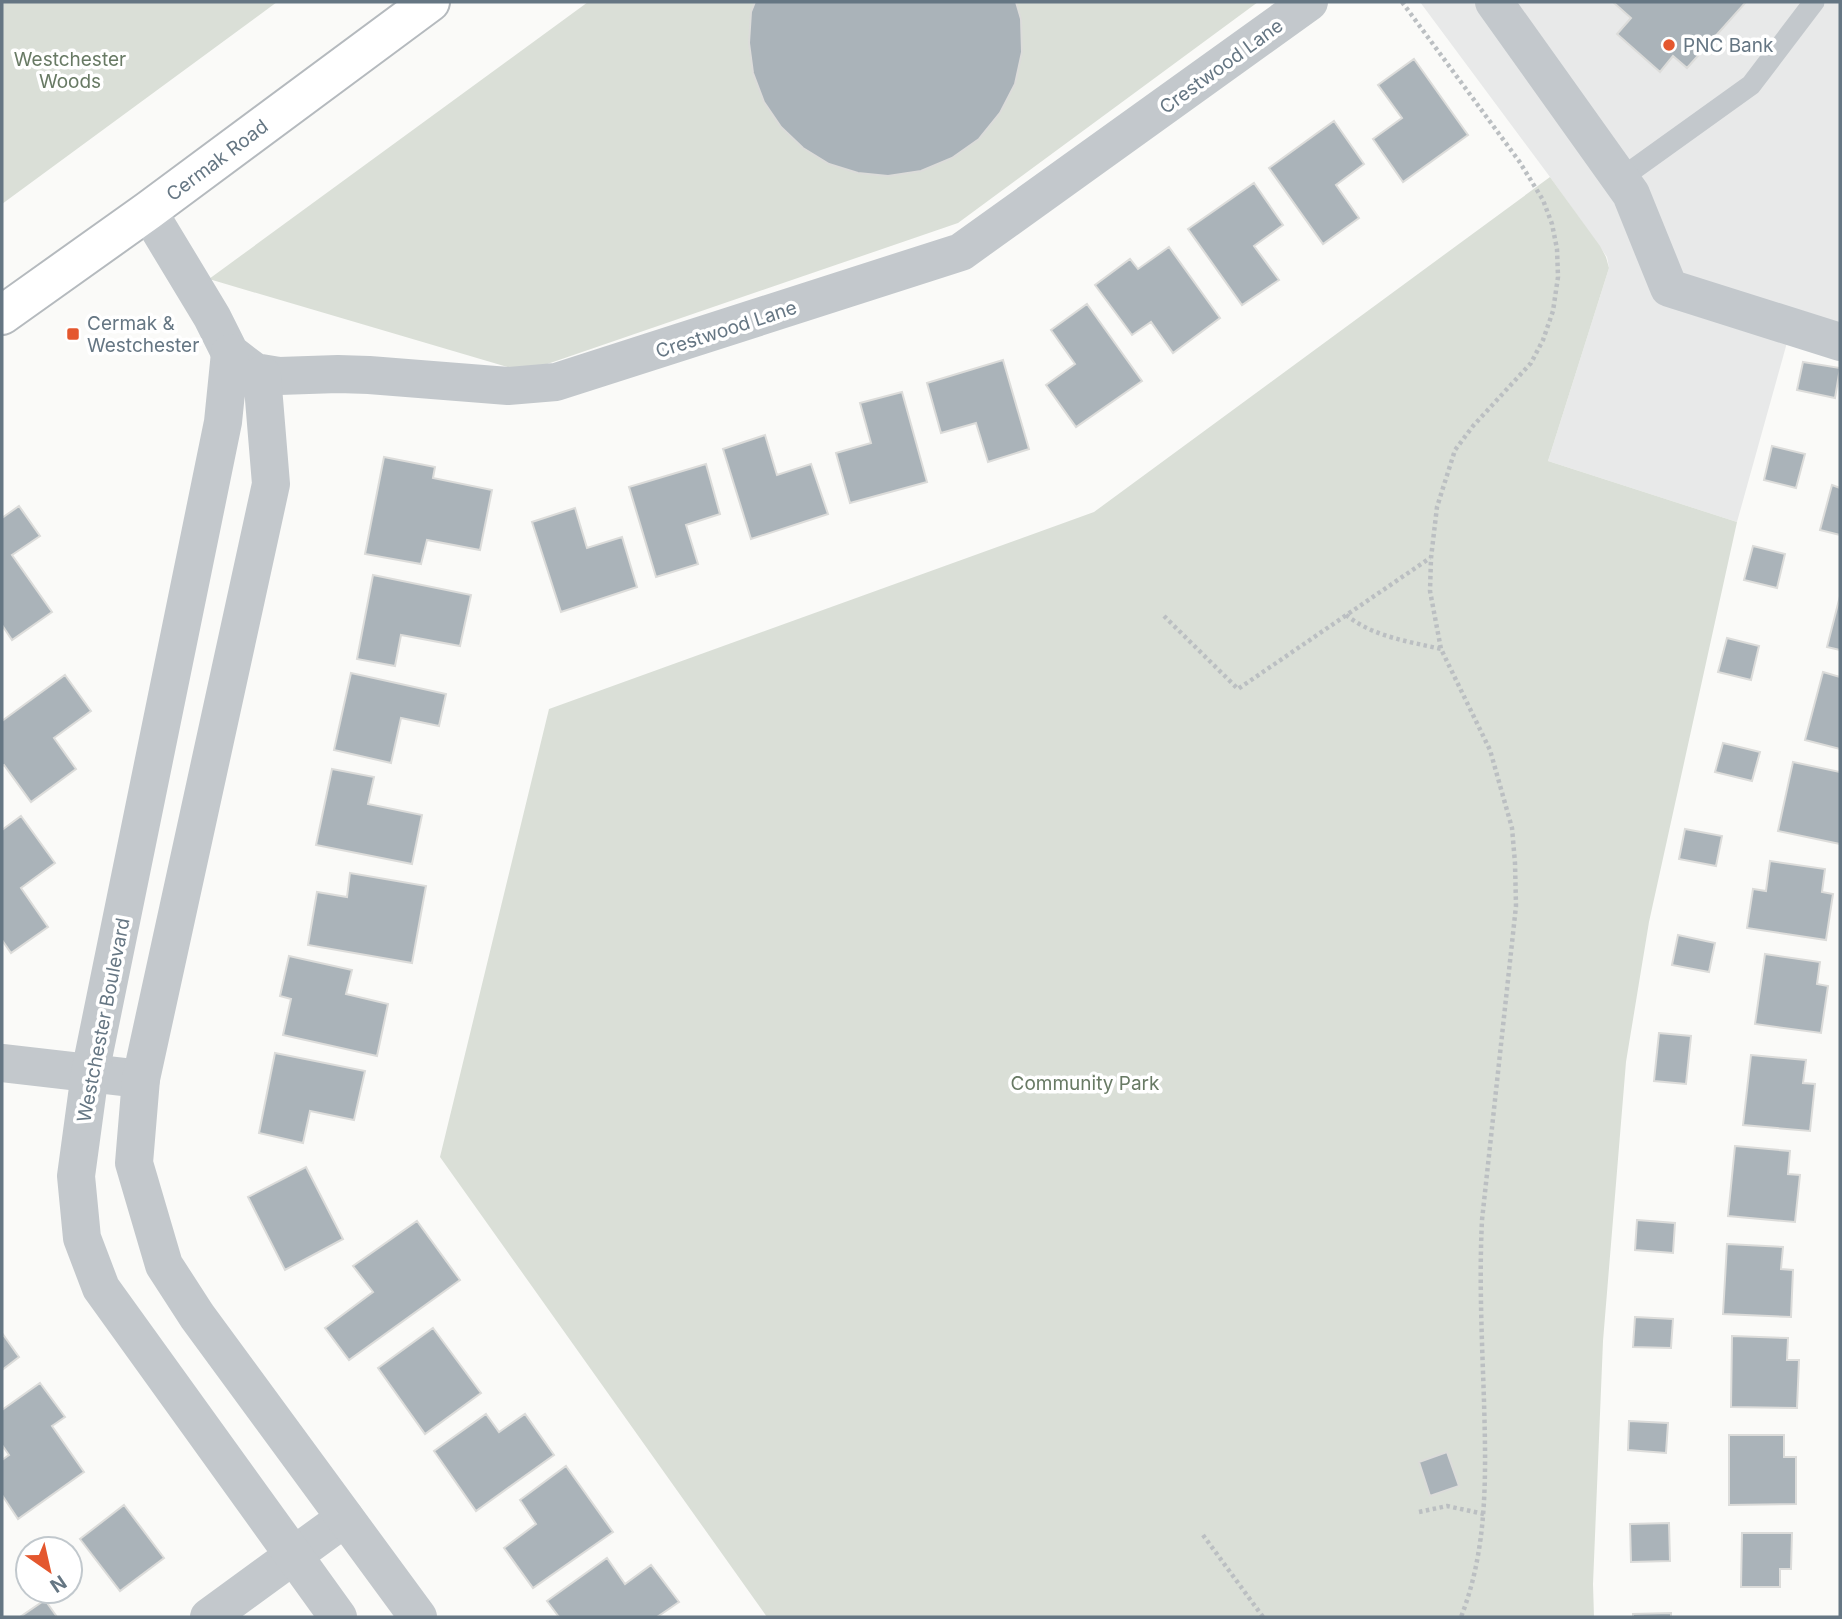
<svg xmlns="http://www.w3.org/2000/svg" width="1842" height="1619" viewBox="0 0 1842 1619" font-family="Inter,sans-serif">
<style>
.built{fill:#e8e9e9}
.green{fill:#dadfd7}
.building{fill:#aab3b9;stroke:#dcdcda;stroke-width:2}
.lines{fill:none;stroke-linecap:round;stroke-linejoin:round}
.primary-casing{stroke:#b5babe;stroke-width:42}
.path{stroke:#bbbfc2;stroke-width:4.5;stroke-dasharray:3.5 3.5;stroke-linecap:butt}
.service{stroke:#c3c8cc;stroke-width:21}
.minor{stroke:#c3c8cc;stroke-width:38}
.tertiary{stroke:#c3c8cc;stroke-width:38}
.primary{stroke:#fff;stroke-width:38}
.poi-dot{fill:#e4572e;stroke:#fff;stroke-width:2.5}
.labels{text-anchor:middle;stroke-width:7;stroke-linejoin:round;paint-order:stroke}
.poi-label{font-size:19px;fill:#657683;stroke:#fff;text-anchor:start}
.park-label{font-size:19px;fill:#687a64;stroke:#fff}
.street-label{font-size:19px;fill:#657683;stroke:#fff}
</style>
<rect width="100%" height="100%" fill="#fafaf8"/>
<path class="built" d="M 1420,2 L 1840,2 L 1840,357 L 1788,339 L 1737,522 L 1548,461 L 1609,268 L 1607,257 L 1550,177 Z"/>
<path class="green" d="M 2,2 L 277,2 L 2,204 Z
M 588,2 L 1258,2 L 958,223 L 524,372 L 209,279 Z
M 1550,177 L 1600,246 L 1606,257 L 1609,268 L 1548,461 L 1737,522 L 1649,922 L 1626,1062 L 1603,1341 L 1593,1584 L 1594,1617 L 767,1617 L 440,1157 L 549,709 L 1094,512 Z"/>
<path class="building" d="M 755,2 L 1016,2 L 1021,19 L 1022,52 L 1015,84 L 1000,113 L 979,139 L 952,158 L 921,171 L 888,176 L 858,173 L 829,164 L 803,148 L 781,127 L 764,102 L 753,73 L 749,43 L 751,12 Z
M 1613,2 L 1746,2 L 1687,68 L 1673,56 L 1660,72 L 1617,34 L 1631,18 Z
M 1414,59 L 1468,135 L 1403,182 L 1373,139 L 1402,118 L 1378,85 Z
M 1334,121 L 1364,164 L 1336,185 L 1359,218 L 1323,244 L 1269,168 Z
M 1254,183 L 1283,225 L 1254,246 L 1279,280 L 1242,305 L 1188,229 Z
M 1169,247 L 1220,318 L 1173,353 L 1151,322 L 1132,335 L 1095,285 L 1130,259 L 1138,269 Z
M 1087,304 L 1142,381 L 1076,427 L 1046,385 L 1075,364 L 1051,330 Z
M 1003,360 L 1029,449 L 988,462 L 976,423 L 941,433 L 927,383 Z
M 1803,362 L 1840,368 L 1835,398 L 1797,390 Z
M 902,392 L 927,482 L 850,503 L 836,453 L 871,443 L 860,403 Z
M 765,435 L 777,475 L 811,464 L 828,514 L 751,539 L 723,449 Z
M 1772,446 L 1805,454 L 1796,488 L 1764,480 Z
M 384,457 L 435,467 L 433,478 L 492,490 L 480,550 L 427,540 L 421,564 L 365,554 Z
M 706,464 L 720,514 L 686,525 L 698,564 L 656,577 L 629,487 Z
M 1832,485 L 1840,488 L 1840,535 L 1820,530 Z
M 19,506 L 40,536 L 12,555 L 52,612 L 12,640 L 2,625 L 2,518 Z
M 575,508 L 587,548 L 622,537 L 637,587 L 561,612 L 532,522 Z
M 1753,546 L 1785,554 L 1777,588 L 1744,580 Z
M 373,575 L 471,595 L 460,646 L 401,635 L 395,666 L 357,659 Z
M 1840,596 L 1840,650 L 1827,647 Z
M 1727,638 L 1759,646 L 1751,680 L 1718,672 Z
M 1823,672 L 1840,677 L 1840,749 L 1805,740 Z
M 351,673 L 446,694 L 439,726 L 401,718 L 391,763 L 334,750 Z
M 65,675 L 91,711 L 54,738 L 76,769 L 31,802 L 4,765 L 2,766 L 2,721 Z
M 1723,743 L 1760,752 L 1752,781 L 1715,772 Z
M 1793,762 L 1840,772 L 1840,844 L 1778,831 Z
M 332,769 L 374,777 L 368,804 L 422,815 L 412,864 L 316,845 Z
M 21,816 L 55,863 L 21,888 L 48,927 L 11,953 L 2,940 L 2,830 Z
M 1685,829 L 1722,836 L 1716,866 L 1679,859 Z
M 1770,861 L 1825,869 L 1822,892 L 1833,894 L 1826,940 L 1747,928 L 1753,889 L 1766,891 Z
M 350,873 L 426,886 L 412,963 L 308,945 L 317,892 L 347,897 Z
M 1678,935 L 1715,943 L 1709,972 L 1672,965 Z
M 1765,954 L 1820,962 L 1817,984 L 1828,986 L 1821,1033 L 1755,1024 Z
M 289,956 L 352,970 L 346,994 L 388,1004 L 377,1056 L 283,1035 L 291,999 L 280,996 Z
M 1659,1033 L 1691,1036 L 1686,1084 L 1654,1081 Z
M 275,1053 L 365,1071 L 354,1120 L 310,1111 L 303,1143 L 259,1133 Z
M 1751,1055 L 1806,1060 L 1803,1083 L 1815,1084 L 1810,1131 L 1743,1125 Z
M 1735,1146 L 1790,1151 L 1788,1174 L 1800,1175 L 1795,1222 L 1728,1216 Z
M 306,1167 L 343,1239 L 285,1270 L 248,1197 Z
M 1637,1220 L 1675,1223 L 1673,1253 L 1635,1250 Z
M 417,1221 L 460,1280 L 349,1360 L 325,1328 L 373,1292 L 353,1266 Z
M 1727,1244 L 1783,1247 L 1781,1269 L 1793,1270 L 1791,1317 L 1723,1314 Z
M 1635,1317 L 1673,1319 L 1671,1348 L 1633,1347 Z
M 433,1328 L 481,1393 L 425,1434 L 378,1368 Z
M 2,1333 L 19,1357 L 2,1370 Z
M 1732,1336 L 1788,1338 L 1787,1360 L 1799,1360 L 1797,1408 L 1731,1407 Z
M 40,1383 L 65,1417 L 52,1426 L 84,1472 L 18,1519 L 2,1495 L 2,1460 L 9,1455 L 2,1445 L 2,1410 Z
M 486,1414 L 499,1432 L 525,1414 L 554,1455 L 476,1511 L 434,1451 Z
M 1629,1421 L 1668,1423 L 1666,1453 L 1628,1450 Z
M 1729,1435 L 1784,1435 L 1784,1457 L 1796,1457 L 1796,1504 L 1729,1505 Z
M 1447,1452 L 1459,1486 L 1430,1496 L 1419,1462 Z
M 566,1466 L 613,1532 L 533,1588 L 504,1548 L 536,1524 L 520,1500 Z
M 124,1505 L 164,1558 L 120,1591 L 80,1539 Z
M 1669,1523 L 1670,1561 L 1631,1562 L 1630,1524 Z
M 1742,1533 L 1792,1533 L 1791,1569 L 1780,1569 L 1780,1587 L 1741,1587 Z
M 607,1558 L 625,1584 L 651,1565 L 679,1602 L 657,1617 L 559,1617 L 547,1601 Z
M 45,1600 L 57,1617 L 20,1617 Z
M 1671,1613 L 1671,1617 L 1633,1617 L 1633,1614 Z"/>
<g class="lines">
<defs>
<path id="primary" d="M 2,315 L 148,211 L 430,2"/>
</defs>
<use href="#primary" class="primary-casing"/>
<path class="path" d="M 1402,2 L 1519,161 L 1543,200 L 1552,224 L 1557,249 L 1558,277 L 1553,311 L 1543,340 L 1531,363 L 1473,426 L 1455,450 L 1437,507 L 1431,558 L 1430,591 L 1441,649 L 1490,750 L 1512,828 L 1515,863 L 1516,906 L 1482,1220 C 1479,1280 1482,1341 1484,1401 C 1486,1475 1488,1548 1461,1617
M 1346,615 C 1374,637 1407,641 1441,649
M 1164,616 L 1238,689 L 1430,558
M 1419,1512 L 1447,1506 L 1484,1514
M 1203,1535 L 1263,1617"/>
<path class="service" d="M 1620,179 L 1751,85 L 1814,2"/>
<path class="minor" d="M 1494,2 L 1631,194 L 1669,288 L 1840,342
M 148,211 L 212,317 L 230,353 L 255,372 L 279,376 L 338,374 L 369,375 L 508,386 L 556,382 L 961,252 L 1309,2
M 2,1063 L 141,1079
M 209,1617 L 345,1518"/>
<path class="tertiary" d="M 230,353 L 223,422 L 90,1073 L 76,1176 L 82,1238 L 101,1288 L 338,1617
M 262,375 L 271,484 L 141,1079 L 134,1163 L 164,1265 L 197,1316 L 418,1617"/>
<use href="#primary" class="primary"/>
</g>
<g class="poi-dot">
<circle cx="1669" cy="45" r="7"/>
<rect x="66" y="327" width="14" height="14" rx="3.5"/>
</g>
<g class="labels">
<g class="poi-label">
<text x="1683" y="52">PNC Bank</text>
<text x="87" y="330">Cermak &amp;<tspan x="87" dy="22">Westchester</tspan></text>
</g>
<g class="park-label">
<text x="70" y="66">Westchester<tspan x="70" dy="22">Woods</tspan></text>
<text x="1085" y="1090">Community Park</text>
</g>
<g class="street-label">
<text transform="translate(1221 66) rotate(-36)" y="7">Crestwood Lane</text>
<text transform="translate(217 160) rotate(-37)" y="7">Cermak Road</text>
<text transform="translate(726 329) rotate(-18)" y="7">Crestwood Lane</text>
<text transform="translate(103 1020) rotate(-79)" y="7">Westchester Boulevard</text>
</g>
</g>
<rect width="1842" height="1619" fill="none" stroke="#657683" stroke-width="7"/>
<g transform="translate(49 1570) rotate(146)"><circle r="33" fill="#ffffff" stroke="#c1c8cd" stroke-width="2"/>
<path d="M0-5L12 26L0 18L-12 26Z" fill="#e4572e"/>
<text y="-10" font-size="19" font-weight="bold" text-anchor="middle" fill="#657683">N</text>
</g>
</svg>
